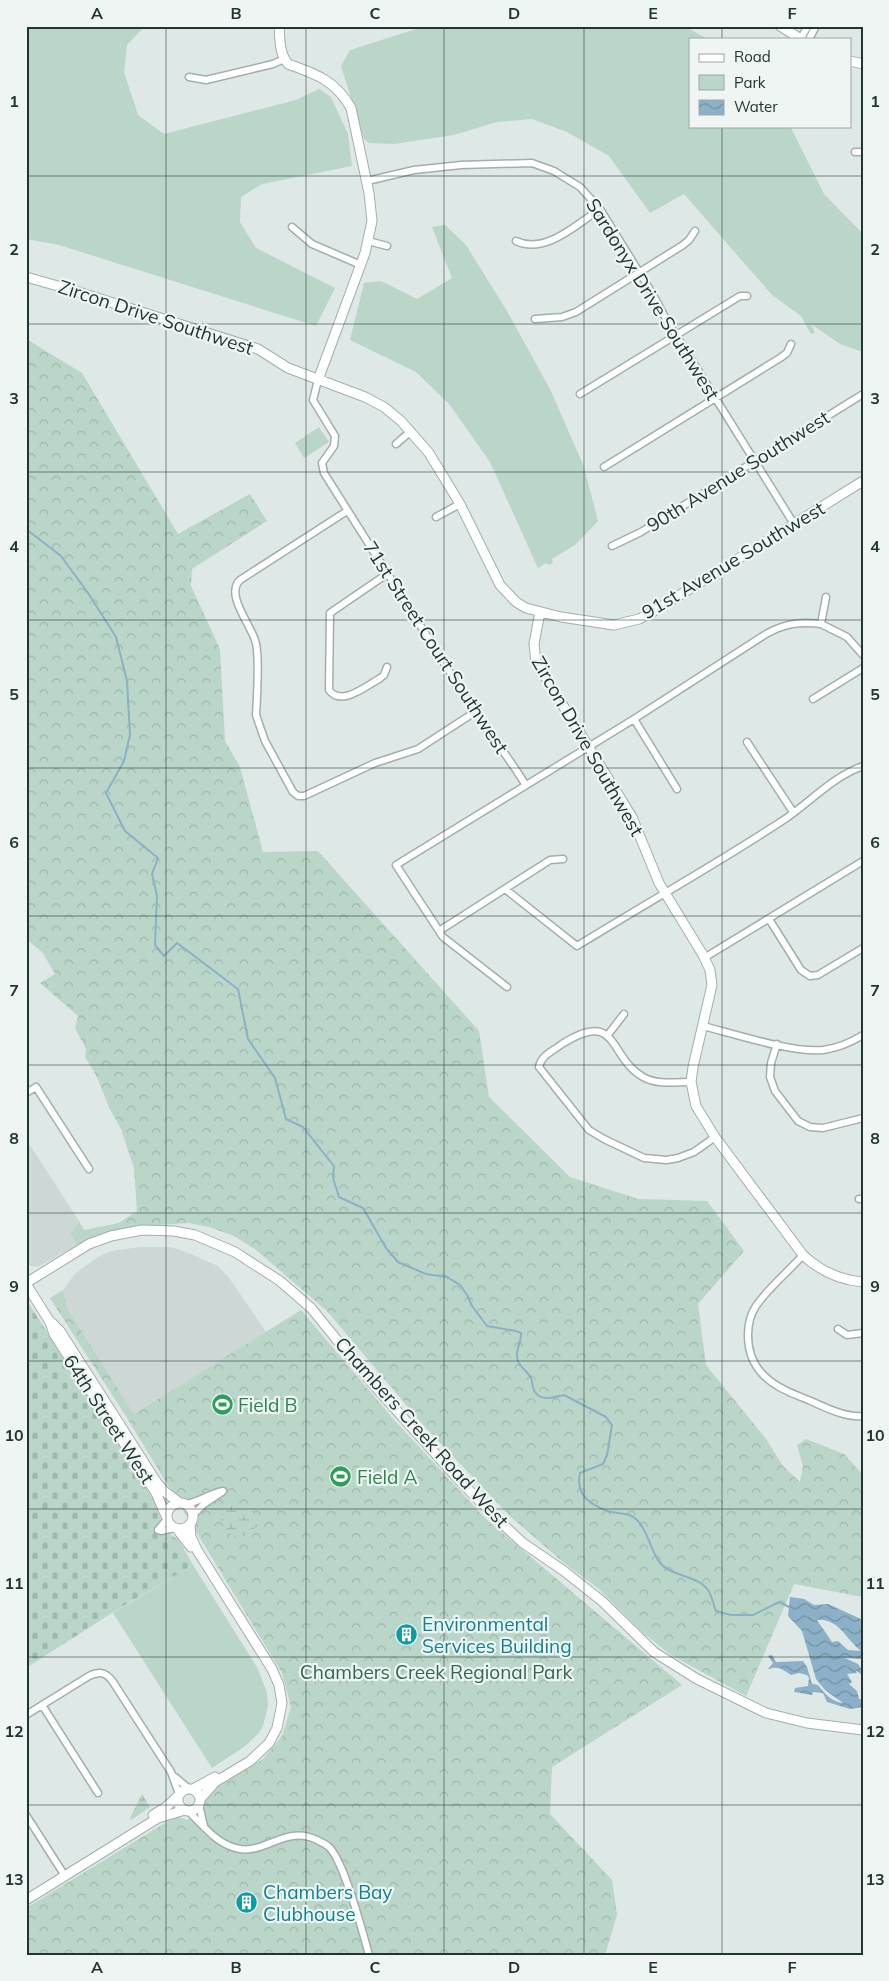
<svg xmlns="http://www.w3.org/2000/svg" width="889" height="1981" viewBox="0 0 889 1981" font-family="Mulish,sans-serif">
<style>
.built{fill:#cdd7d5}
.green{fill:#b9d6c8}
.forest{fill:url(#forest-crowns)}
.wetland{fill:url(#wetland-marsh)}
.cemetery{fill:url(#cemetery-stones)}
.water{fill:url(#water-waves);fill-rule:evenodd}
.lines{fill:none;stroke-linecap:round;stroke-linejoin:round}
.stream{stroke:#8cb0c7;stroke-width:2}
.minor-casing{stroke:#a2afad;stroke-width:9}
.tertiary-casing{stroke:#a2afad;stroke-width:11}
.minor{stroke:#fff;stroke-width:6}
.tertiary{stroke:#fff;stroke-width:9}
.grid{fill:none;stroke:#223535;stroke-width:1;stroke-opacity:0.55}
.labels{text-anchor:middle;stroke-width:4.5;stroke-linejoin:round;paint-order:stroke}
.street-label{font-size:19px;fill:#223535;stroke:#eef5f3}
.leisure-label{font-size:19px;fill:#27864d;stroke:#eef5f3;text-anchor:start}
.culture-label{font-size:19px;fill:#0d838f;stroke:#eef5f3;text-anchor:start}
.park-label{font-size:19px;fill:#316753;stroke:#eef5f3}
.neatline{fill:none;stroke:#223535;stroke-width:2}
.grid-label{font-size:16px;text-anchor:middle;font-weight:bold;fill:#223535}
</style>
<defs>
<pattern id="forest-crowns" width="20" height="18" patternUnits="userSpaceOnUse" patternTransform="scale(1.25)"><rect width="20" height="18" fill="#b9d6c8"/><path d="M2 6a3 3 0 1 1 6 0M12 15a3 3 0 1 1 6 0" fill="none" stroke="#9fb8ac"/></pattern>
<pattern id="wetland-marsh" width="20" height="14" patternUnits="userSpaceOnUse" patternTransform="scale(1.25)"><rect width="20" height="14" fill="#b9d6c8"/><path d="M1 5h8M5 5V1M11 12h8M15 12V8" fill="none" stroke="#9fb8ac"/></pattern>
<pattern id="cemetery-stones" width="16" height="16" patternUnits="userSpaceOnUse" patternTransform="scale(1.25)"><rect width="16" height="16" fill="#b9d6c8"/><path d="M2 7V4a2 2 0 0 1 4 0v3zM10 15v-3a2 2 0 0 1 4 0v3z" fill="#9fb8ac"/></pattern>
<pattern id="water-waves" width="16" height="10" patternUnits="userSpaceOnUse" patternTransform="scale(1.25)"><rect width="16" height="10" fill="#8cb0c7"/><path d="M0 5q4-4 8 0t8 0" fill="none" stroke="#7290a2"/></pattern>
</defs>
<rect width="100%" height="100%" fill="#dee8e6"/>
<path class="built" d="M 26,1139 L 79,1221 L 70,1234 L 77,1245 L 38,1267 L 26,1265 Z
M 140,1247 L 169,1247 L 181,1250 L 218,1266 L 230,1279 L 266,1332 L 134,1414 L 67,1308 L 63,1290 L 75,1274 L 96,1258 L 111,1251 Z"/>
<path class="green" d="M 26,26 L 145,26 L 127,45 L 124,72 L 138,115 L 164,134 L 296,100 L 319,89 L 331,97 L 348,134 L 352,166 L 262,184 L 241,197 L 240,222 L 256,248 L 335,288 L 316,326 L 59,245 L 26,239 Z
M 432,26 L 684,26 L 708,39 L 690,39 L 690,126 L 790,126 L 824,194 L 863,234 L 863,352 L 840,344 L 811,324 L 815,333 L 811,334 L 801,316 L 772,295 L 684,194 L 650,213 L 609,156 L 567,132 L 532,119 L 497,122 L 454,135 L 394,144 L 369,143 L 364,139 L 341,66 L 350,50 L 413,30 Z
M 445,225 L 466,245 L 507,311 L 551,391 L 584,467 L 598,521 L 575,545 L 552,559 L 553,563 L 548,565 L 546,563 L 538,568 L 490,462 L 450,405 L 416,372 L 350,340 L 364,283 L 381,281 L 417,299 L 452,278 L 432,227 Z
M 319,427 L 329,442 L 304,458 L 295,443 Z
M 79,1221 L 84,1230 L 119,1223 L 121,1231 L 77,1245 L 70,1234 Z
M 193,1565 L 258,1669 L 267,1693 L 268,1706 L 263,1726 L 258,1734 L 244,1747 L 212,1768 L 113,1613 Z"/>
<path class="forest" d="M 26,339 L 82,373 L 178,534 L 250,494 L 267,521 L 192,569 L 191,586 L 220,649 L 225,741 L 240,767 L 263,852 L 318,851 L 479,1031 L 489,1097 L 570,1177 L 638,1199 L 707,1201 L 744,1251 L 698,1304 L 706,1365 L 766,1439 L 783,1466 L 800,1482 L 803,1466 L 797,1445 L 806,1439 L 844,1454 L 863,1475 L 863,1597 L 794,1584 L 746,1696 L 671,1655 L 642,1632 L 599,1589 L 563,1562 L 512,1518 L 424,1426 L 327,1311 L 256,1250 L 234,1236 L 209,1227 L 189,1223 L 142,1226 L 121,1231 L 119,1223 L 137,1211 L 134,1168 L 121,1129 L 109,1107 L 96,1075 L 85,1057 L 86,1049 L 75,1028 L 78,1016 L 40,983 L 55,974 L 43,953 L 26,939 Z
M 63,1290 L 67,1308 L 134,1414 L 301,1310 L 396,1422 L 486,1519 L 682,1685 L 552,1767 L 550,1814 L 612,1880 L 617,1915 L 605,1955 L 26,1955 L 26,1908 L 168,1821 L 179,1817 L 187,1820 L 203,1812 L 204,1801 L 210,1792 L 221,1782 L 263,1759 L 282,1736 L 291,1707 L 282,1673 L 127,1418 L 50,1298 Z"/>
<path class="wetland" d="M 230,1501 C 245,1501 257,1511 257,1527 L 244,1536 L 237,1537 C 222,1532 220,1520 220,1506 Z
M 142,1794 L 150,1807 L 131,1820 L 130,1818 Z"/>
<path class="cemetery" d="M 26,1299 L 155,1502 C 158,1514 165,1535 178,1539 L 193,1565 L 115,1611 L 26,1668 Z"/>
<path class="water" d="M 790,1597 L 804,1599 L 814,1605 L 828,1604 L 863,1620 L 863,1659 L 845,1658 L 858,1664 L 862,1670 L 861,1674 L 855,1670 L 857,1673 L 847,1674 L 852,1682 L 849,1684 L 857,1691 L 859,1699 L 863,1699 L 863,1707 L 850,1709 L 827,1702 L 823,1693 L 813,1692 L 812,1695 L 794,1692 L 795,1688 L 808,1686 L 809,1678 L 807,1675 L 799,1673 L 791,1675 C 781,1669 780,1666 768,1669 L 773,1663 L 768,1656 L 772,1655 L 776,1662 L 803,1661 L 807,1667 L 812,1684 L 818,1685 C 825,1694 832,1702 843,1703 L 825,1690 L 816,1679 L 802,1631 L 788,1616 ZM 817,1620 C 839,1618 846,1640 861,1651 L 848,1650 L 838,1641 L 832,1642 Z"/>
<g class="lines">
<path class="stream" d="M 26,529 L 61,556 L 88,593 L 116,637 L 127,681 L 130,735 L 124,761 L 106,793 L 125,831 L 158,858 L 152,874 L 157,896 L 155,945 L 164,956 L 177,943 L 238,989 L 248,1039 L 275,1078 L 286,1119 L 303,1127 L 334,1166 L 333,1178 L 339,1197 L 363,1208 L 386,1248 L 398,1262 L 426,1274 L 447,1277 L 460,1285 L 467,1295 L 472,1306 L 487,1326 L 516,1331 L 521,1333 C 522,1341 516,1348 517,1356 C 517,1365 524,1368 529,1375 C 534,1380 531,1387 535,1392 C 541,1402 556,1397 564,1395 L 606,1417 L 612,1425 L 607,1455 L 603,1464 L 580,1473 C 575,1494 590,1505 608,1511 C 619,1515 628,1511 637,1520 C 649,1532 650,1551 661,1564 C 673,1577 697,1575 708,1590 C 712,1596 713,1604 716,1611 L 731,1615 L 753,1615 L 779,1602 L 789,1607"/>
<defs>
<path id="minor" d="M 801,38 L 808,26
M 809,39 L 816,26
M 189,77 L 206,80 L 273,64 L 284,59
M 855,152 L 863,152
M 367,181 L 414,170 L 461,165 L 532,163 L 554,171 L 580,187 L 600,209 L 652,293 L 666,319 L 794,524
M 292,227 L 312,244 L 361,265
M 368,241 L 387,246
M 516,241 C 545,255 577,224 600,209
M 535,319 L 562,317 L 576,312 L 683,245 L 689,240 L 695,231
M 318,380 L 313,400 L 335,436 L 334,446 L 322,463 L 324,473 L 475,712 C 492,737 510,759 525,784
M 580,394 L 740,296 L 747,296
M 396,444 L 411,431
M 604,467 L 780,358 L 787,353 L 791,344
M 347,511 L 240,580 C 225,594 250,624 255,640 C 260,653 257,698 256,715 L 265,741 L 293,792 L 298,796 L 304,796 L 375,763 L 418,749 L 475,712
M 436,517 L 460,504
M 612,546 L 641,532 L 863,394
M 826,597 L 821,624 L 847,637 L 863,655
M 387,667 L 384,675 L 379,679 C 366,686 341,707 329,690 L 330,613 L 387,574
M 813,699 L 863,668
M 634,719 L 677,789
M 747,742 L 793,812
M 505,889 L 577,946 C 645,904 715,865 782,821 C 810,803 830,778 863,766
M 769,919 L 801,970 L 810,976 L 818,975 L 863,948
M 439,931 L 550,860 L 563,859
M 704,958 L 863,861
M 507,987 L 443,937 L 396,865 L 634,719 L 766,634 C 784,624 800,621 821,624
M 703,1026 C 735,1034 792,1053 823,1050 C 838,1048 850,1043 863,1035
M 607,1036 L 624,1014
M 777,1044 L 771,1063 L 770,1077 L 775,1091 L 798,1121 L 810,1127 L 823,1128 L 863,1118
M 691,1082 C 675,1082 657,1085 643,1077 C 608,1057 619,1008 562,1044 C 553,1051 541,1055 539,1067 L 589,1130 L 604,1139 L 644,1158 L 667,1160 L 678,1158 L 694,1152 L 715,1137
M 26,1093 L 36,1087 L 89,1169
M 859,1199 L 863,1199
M 803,1255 C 788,1272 769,1287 756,1306 C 750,1315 748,1325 748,1335 C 748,1370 771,1386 801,1397 C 820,1404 842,1418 863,1416
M 838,1329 L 847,1335 L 863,1333
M 186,1504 C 200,1502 210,1493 223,1491
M 193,1515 L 204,1504 L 222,1492
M 158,1530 L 161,1531 L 174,1528
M 158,1530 L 167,1519
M 42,1705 L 98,1793
M 26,1715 L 89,1676 C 100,1671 106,1672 113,1682 L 171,1772 L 179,1794
M 175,1777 L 188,1788
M 199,1805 L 204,1826
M 188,1811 C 204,1826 217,1845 240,1849 C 267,1853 286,1825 317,1840 C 321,1842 326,1844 330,1848 C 345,1865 362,1930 369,1955
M 26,1815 L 65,1876"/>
<path id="tertiary" d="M 279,26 C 280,39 279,53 288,64 C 316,74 335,80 351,108 L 369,193 L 372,221 L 365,253 L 318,380
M 780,26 L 801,39
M 850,61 L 863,64
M 26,277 L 72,290 L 258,349 L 288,368 L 365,397 L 384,407 L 401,421 L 429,453 L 460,504 L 500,585 L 516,602 L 526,608 L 561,617 L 614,625 L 639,619 L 651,613 L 863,481
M 540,612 L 534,644 L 536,662 L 632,817 L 659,883 L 703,955 L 710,970 L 712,985 L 693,1067 L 691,1082 L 696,1106 L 715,1137 L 803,1255 C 820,1271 840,1280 863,1282
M 26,1283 L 89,1244 L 111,1236 L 142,1230 L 174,1231 L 195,1235 L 235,1252 L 280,1281 L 311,1308 L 372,1383 L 460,1481 L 497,1519 L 523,1543 L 564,1571 L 603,1602 L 654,1652 L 697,1679 L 766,1713 L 807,1723 L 863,1730
M 26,1284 L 50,1322 L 54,1334 L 156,1493 L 166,1516
M 51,1322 L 60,1331 L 157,1483 L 165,1492 L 180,1503
M167 1516a13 13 0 1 1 26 0a13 13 0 1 1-26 0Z
M 190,1524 L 191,1537 L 197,1550 L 272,1669 L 279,1685 L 282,1703 L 277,1728 L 269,1743 L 250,1761 L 215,1782 L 201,1798
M 177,1529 L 191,1547
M178 1800a11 11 0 1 1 22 0a11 11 0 1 1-22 0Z
M 193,1789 L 215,1777
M 153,1815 L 166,1807 L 178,1796
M 26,1900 L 158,1818 L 185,1810"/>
</defs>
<use href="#minor" class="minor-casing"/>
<use href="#tertiary" class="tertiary-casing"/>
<use href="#minor" class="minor"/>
<use href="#tertiary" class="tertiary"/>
</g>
<path class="grid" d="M 166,26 L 166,1955M 306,26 L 306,1955M 444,26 L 444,1955M 584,26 L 584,1955M 722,26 L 722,39M 722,126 L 722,1955M 26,176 L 863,176M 26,324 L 863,324M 26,472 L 863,472M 26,620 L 863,620M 26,768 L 863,768M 26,916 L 863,916M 26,1065 L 863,1065M 26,1213 L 863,1213M 26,1361 L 863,1361M 26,1509 L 863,1509M 26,1657 L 863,1657M 26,1805 L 863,1805"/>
<defs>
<symbol id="stadium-disc" viewBox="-11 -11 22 22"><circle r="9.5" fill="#2e9e5b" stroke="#eef5f3"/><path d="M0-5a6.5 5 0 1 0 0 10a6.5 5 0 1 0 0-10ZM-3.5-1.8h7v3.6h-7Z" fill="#fff"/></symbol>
<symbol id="building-disc" viewBox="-11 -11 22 22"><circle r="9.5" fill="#0f9aa8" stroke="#eef5f3"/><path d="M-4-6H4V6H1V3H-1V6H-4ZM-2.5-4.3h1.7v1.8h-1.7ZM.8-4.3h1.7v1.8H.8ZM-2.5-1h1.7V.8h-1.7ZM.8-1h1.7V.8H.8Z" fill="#fff"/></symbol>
</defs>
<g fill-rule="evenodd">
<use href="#stadium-disc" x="210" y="1392" width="25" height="25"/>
<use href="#stadium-disc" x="328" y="1464" width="25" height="25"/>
<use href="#building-disc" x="394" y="1622" width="25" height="25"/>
<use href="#building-disc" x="234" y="1890" width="25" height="25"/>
</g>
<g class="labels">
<g class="street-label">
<text transform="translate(653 299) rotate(58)" y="7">Sardonyx Drive Southwest</text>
<text transform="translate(156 317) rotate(18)" y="7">Zircon Drive Southwest</text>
<text transform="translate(738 471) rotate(-32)" y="7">90th Avenue Southwest</text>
<text transform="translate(733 560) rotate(-31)" y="7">91st Avenue Southwest</text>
<text transform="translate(436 647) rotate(57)" y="7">71st Street Court Southwest</text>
<text transform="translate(588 746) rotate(60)" y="7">Zircon Drive Southwest</text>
<text transform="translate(109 1419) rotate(57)" y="7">64th Street West</text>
<text transform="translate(422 1432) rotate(48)" y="7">Chambers Creek Road West</text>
</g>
<g class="leisure-label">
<text x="238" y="1412">Field B</text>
<text x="357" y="1484">Field A</text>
</g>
<g class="culture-label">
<text x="422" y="1631">Environmental<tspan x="422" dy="22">Services Building</tspan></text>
<text x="263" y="1899">Chambers Bay<tspan x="263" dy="22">Clubhouse</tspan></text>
</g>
<g class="park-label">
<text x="436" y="1679">Chambers Creek Regional Park</text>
</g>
</g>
<rect width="889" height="1981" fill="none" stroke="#eef5f3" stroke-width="55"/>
<rect x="689" y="38" width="162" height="90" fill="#eef5f3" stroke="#9ca8a7"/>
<rect x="699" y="54" width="25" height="8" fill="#ffffff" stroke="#9ca8a7"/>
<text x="734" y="62" font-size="15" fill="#223535">Road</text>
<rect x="699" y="75" width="25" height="15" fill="#b9d6c8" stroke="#9ca8a7"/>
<text x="734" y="88" font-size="15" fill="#223535">Park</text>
<rect x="699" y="100" width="25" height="15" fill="url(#water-waves)" stroke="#9ca8a7"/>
<text x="734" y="112" font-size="15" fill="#223535">Water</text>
<rect x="28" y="28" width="834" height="1926" class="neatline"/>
<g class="grid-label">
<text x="97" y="19">A</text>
<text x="236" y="19">B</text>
<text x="375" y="19">C</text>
<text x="514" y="19">D</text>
<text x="653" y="19">E</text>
<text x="792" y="19">F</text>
<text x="14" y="107">1</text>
<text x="875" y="107">1</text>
<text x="14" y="255">2</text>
<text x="875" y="255">2</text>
<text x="14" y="404">3</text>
<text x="875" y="404">3</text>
<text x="14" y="552">4</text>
<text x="875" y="552">4</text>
<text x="14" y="700">5</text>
<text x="875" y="700">5</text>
<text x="14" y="848">6</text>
<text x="875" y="848">6</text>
<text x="14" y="996">7</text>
<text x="875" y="996">7</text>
<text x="14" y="1144">8</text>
<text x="875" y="1144">8</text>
<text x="14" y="1292">9</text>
<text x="875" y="1292">9</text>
<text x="14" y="1441">10</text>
<text x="875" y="1441">10</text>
<text x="14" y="1589">11</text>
<text x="875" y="1589">11</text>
<text x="14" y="1737">12</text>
<text x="875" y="1737">12</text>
<text x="14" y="1885">13</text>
<text x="875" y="1885">13</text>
<text x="97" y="1973">A</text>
<text x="236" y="1973">B</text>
<text x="375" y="1973">C</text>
<text x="514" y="1973">D</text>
<text x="653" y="1973">E</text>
<text x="792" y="1973">F</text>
</g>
</svg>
